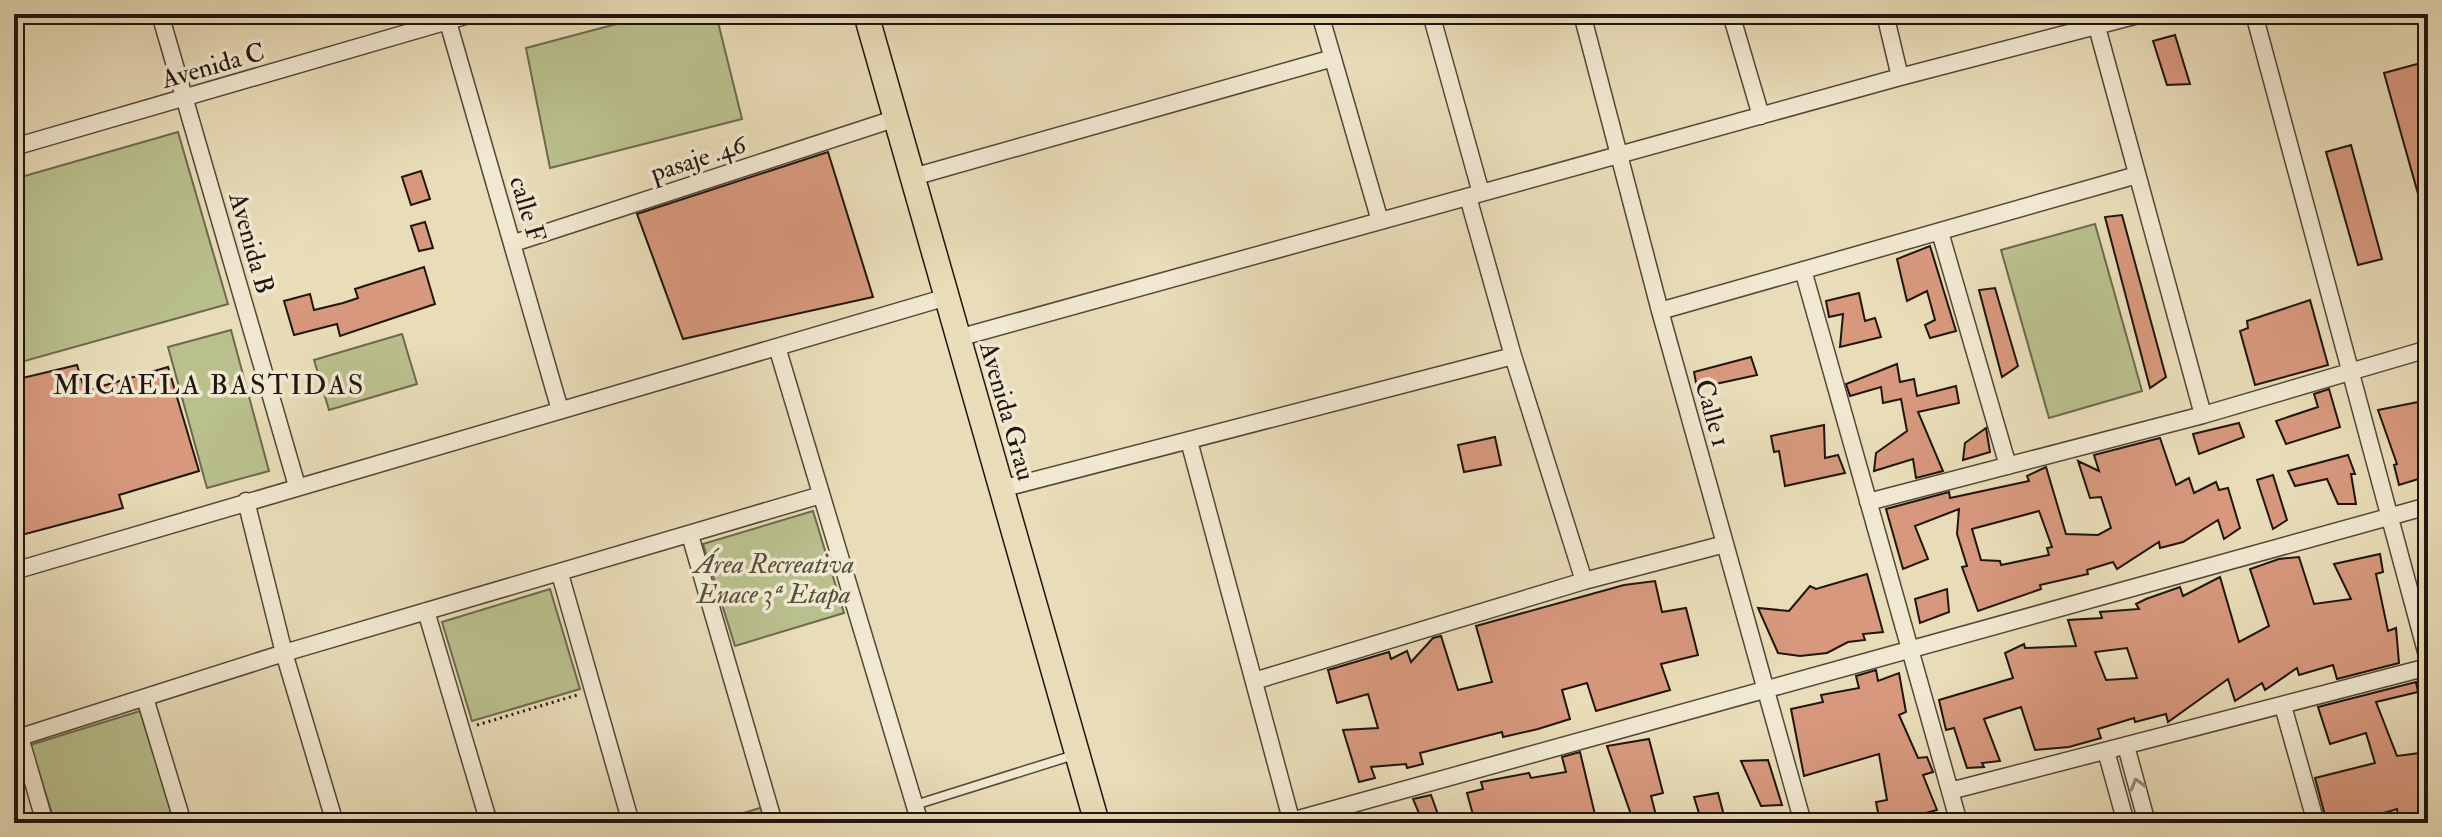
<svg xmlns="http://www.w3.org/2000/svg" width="2442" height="837" viewBox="0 0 2442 837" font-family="'IM FELL Double Pica',serif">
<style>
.green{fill:#b9c08d;stroke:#6c6a4e;stroke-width:2}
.building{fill:#d7987d;stroke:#20150f;stroke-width:2;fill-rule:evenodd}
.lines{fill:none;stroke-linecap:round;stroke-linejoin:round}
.lane-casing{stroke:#524739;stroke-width:11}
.street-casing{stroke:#524739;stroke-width:19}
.primary-casing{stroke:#20150f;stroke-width:27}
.path{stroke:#20150f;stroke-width:3;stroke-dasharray:2 4;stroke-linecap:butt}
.lane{stroke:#f1e8d1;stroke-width:8}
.street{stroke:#f1e8d1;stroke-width:16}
.primary{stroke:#e9dcb8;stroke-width:24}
.oneway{stroke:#93897a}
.labels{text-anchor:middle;stroke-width:7;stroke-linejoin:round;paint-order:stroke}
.street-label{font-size:26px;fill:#20150f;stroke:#f1e8d1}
.park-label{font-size:26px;font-style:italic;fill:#56513b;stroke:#f1e8d1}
.neighbourhood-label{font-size:28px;letter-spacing:2px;fill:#20150f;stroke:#f1e8d1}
</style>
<rect width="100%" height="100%" fill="#e9dcb8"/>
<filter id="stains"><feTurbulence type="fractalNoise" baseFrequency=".0025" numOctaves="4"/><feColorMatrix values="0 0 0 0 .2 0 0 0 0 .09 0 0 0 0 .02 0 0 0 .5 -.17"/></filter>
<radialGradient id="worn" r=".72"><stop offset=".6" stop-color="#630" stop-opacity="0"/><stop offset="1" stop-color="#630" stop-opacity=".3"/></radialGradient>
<path class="green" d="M 654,14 L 716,14 L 742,119 L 550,168 L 526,48 Z
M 178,132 L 228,304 L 14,364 L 14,179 Z
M 2095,224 L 2142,391 L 2049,418 L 2001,250 Z
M 231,330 L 269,471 L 207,488 L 168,347 Z
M 402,334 L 417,384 L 329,410 L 314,360 Z
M 813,511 L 844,613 L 735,646 L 703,544 Z
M 550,589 L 580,689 L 472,721 L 442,622 Z
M 140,711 L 173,817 L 153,823 L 55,823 L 30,745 Z
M 763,807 L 768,823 L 711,823 Z"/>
<path class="building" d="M 2175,35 L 2190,84 L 2167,85 L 2153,41 Z
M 2428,61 L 2428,214 L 2424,215 L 2384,73 Z
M 2351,145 L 2382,259 L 2358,265 L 2326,152 Z
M 828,152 L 873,297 L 683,339 L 637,214 Z
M 421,171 L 430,199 L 411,205 L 402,177 Z
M 2122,215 L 2166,377 L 2150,388 L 2105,217 Z
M 425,222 L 433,248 L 419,251 L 411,226 Z
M 1930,246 L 1956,331 L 1930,338 L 1925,325 L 1935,320 L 1927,291 L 1907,301 L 1897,259 Z
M 424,267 L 435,304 L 340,336 L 337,324 L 294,335 L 284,301 L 310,294 L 314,310 L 343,303 L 358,298 L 355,289 Z
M 1995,288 L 2018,366 L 2002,377 L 1979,290 Z
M 1859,293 L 1865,321 L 1875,318 L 1881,337 L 1840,347 L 1843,314 L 1829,317 L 1826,301 Z
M 2310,300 L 2328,365 L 2255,385 L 2240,331 L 2248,328 L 2247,321 Z
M 1751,357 L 1757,375 L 1697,388 L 1694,372 Z
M 1897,364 L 1900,382 L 1914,379 L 1917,396 L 1956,386 L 1959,403 L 1918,412 L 1943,471 L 1916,478 L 1913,459 L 1874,471 L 1876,453 L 1907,431 L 1901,399 L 1883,403 L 1881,387 L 1850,396 L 1846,384 Z
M 77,365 L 85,391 L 168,367 L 199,471 L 119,495 L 123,508 L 14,537 L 14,380 Z
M 2329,389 L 2340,427 L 2286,444 L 2276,421 L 2318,407 L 2314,394 Z
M 2428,400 L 2428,476 L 2399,485 L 2394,465 L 2397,464 L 2378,410 Z
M 2239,423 L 2244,437 L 2199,454 L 2193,434 Z
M 1824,425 L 1825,458 L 1838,455 L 1845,473 L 1785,486 L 1779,451 L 1774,452 L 1771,436 Z
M 1986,428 L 1990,452 L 1963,460 L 1965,443 Z
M 1495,437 L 1501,465 L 1464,472 L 1458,445 Z
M 2160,438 L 2176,485 L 2189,478 L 2194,493 L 2216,482 L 2219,490 L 2228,488 L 2240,528 L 2224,539 L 2218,520 L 2183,542 L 2160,548 L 2159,542 L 2117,569 L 2113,562 L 2087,570 L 2088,574 L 2040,585 L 2041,589 L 1978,611 L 1962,567 L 1967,566 L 1957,534 L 1959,509 L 1915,526 L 1928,559 L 1903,569 L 1886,509 L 1949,492 L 1950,498 L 2029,481 L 2027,476 L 2046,467 L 2066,534 L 2098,535 L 2111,528 L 2101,497 L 2090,498 L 2078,461 L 2099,471 L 2094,455 ZM 2039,511 L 2052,547 L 2047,548 L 2049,555 L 2001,565 L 2000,561 L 1981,560 L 1972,529 Z
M 2348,455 L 2355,474 L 2351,474 L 2356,504 L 2338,504 L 2327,479 L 2295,486 L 2288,471 Z
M 2273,475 L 2287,520 L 2273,529 L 2257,480 Z
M 2380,554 L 2383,572 L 2376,574 L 2388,631 L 2396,628 L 2399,663 L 2337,679 L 2333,665 L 2299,675 L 2297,668 L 2265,690 L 2262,683 L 2235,701 L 2228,679 L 2168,722 L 2166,714 L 2135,722 L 2134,718 L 2098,729 L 2101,738 L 2069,747 L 2035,750 L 2021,707 L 1984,719 L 2000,761 L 1982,763 L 1984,767 L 1967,768 L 1954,728 L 1946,730 L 1939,700 L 2013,678 L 2005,653 L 2024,644 L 2025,648 L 2076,646 L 2068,620 L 2102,618 L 2100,612 L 2139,609 L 2136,604 L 2146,599 L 2180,587 L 2183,596 L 2220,577 L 2239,642 L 2269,626 L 2250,569 L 2279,559 L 2299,557 L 2314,604 L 2351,599 L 2334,564 ZM 2127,648 L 2137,678 L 2106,680 L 2095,652 Z
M 1867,574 L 1883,632 L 1863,634 L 1865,640 L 1848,642 L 1827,653 L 1800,656 L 1778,653 L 1758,608 L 1789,611 L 1810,586 L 1816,589 Z
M 1655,581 L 1662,612 L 1686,608 L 1698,655 L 1661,664 L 1670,690 L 1596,711 L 1587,683 L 1562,690 L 1570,719 L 1538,729 L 1503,737 L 1502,732 L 1420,753 L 1423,764 L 1407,768 L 1406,764 L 1371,767 L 1375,778 L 1359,782 L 1343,730 L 1378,728 L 1368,694 L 1337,703 L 1328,670 L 1389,652 L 1391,659 L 1407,651 L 1411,662 L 1433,638 L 1441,636 L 1458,690 L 1492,682 L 1476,626 L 1624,585 Z
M 1947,589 L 1949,612 L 1920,623 L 1915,599 Z
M 1876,670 L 1878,681 L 1899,673 L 1906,712 L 1899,715 L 1918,758 L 1927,757 L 1933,772 L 1923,775 L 1937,810 L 1889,823 L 1880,823 L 1876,802 L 1887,800 L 1879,754 L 1804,776 L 1791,709 L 1823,702 L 1821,695 L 1859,688 L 1856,676 Z
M 2416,682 L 2418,692 L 2376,702 L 2397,756 L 2428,752 L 2428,823 L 2399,823 L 2397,809 L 2350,823 L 2327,823 L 2315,778 L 2375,763 L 2366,733 L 2330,744 L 2318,707 Z
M 1649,739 L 1663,793 L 1651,796 L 1658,823 L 1634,823 L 1607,746 Z
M 1580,752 L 1597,823 L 1475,822 L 1467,793 L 1483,789 L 1481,782 L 1529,773 L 1531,778 L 1566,772 L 1562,757 Z
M 1768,760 L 1782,805 L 1761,806 L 1741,761 Z
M 1718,793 L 1726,823 L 1702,823 L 1694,797 Z
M 1431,795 L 1441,823 L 1423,823 L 1413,799 Z"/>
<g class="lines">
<defs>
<path id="lane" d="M 915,805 L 1074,755"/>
<path id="street" d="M 160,14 L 297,486
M 1320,14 L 1380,221
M 1431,14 L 1481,193
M 1582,14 L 1660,311 L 1803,823
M 1731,14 L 1761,116
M 1885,14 L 1900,77
M 2254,14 L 2428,659
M 2094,16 L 2203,415
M 448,22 L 560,410
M 14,147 L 472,14
M 913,177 L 1333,58
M 1468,197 L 1513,356 L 1584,581
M 1940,232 L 2008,466
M 514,243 L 897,118
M 1803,270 L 1959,823
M 1660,311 L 2137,175
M 958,338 L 1900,77 L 2142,14
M 777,347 L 920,823
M 1189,441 L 1292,823
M 1001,489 L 1513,356
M 246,501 L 284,653 L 335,823
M 1868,502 L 2203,415 L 2428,349
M 690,535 L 774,823
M 14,571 L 947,297
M 560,574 L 631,823
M 426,611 L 489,823
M 1254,681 L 1584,581 L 1725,544
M 145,698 L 183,823
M 2283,706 L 2316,823
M 20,737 L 45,823
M 14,739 L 284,653 L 821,495
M 2126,746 L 2147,823
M 2106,751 L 2126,823
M 1950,791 L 2428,667
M 1284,823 L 2428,506"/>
<path id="primary" d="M 866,14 L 1097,823"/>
</defs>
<use href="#lane" class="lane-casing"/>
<use href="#street" class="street-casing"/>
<use href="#primary" class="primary-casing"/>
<path class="path" d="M 477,725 L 577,695"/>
<use href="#lane" class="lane"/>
<use href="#street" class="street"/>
<use href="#primary" class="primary"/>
</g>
<defs><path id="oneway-chevron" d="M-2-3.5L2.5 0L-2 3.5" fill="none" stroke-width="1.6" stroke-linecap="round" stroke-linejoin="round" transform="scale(2)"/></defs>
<use class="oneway" href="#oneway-chevron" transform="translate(2137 784) rotate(-106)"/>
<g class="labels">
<g class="street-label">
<text transform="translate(213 65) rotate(-16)" y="9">Avenida C</text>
<text transform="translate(698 158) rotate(-18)" y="9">pasaje .46</text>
<text transform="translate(528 209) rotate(73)" y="9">calle F</text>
<text transform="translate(252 243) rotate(74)" y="9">Avenida B</text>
<text transform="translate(1008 411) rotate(74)" y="9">Avenida Grau</text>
<text transform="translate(1713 413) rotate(74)" y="9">Calle 1</text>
</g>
<g class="park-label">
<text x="774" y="573">Área Recreativa<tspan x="774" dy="30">Enace 3ª Etapa</tspan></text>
</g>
<g class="neighbourhood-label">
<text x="209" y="394">MICAELA BASTIDAS</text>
</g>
</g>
<rect width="2442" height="837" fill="none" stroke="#e9dcb8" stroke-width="48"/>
<rect x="16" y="16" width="2410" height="805" fill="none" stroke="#20150f" stroke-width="4"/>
<rect x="24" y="24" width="2394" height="789" fill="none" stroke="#20150f" stroke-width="2"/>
<rect width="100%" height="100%" filter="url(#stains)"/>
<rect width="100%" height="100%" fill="url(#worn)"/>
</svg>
